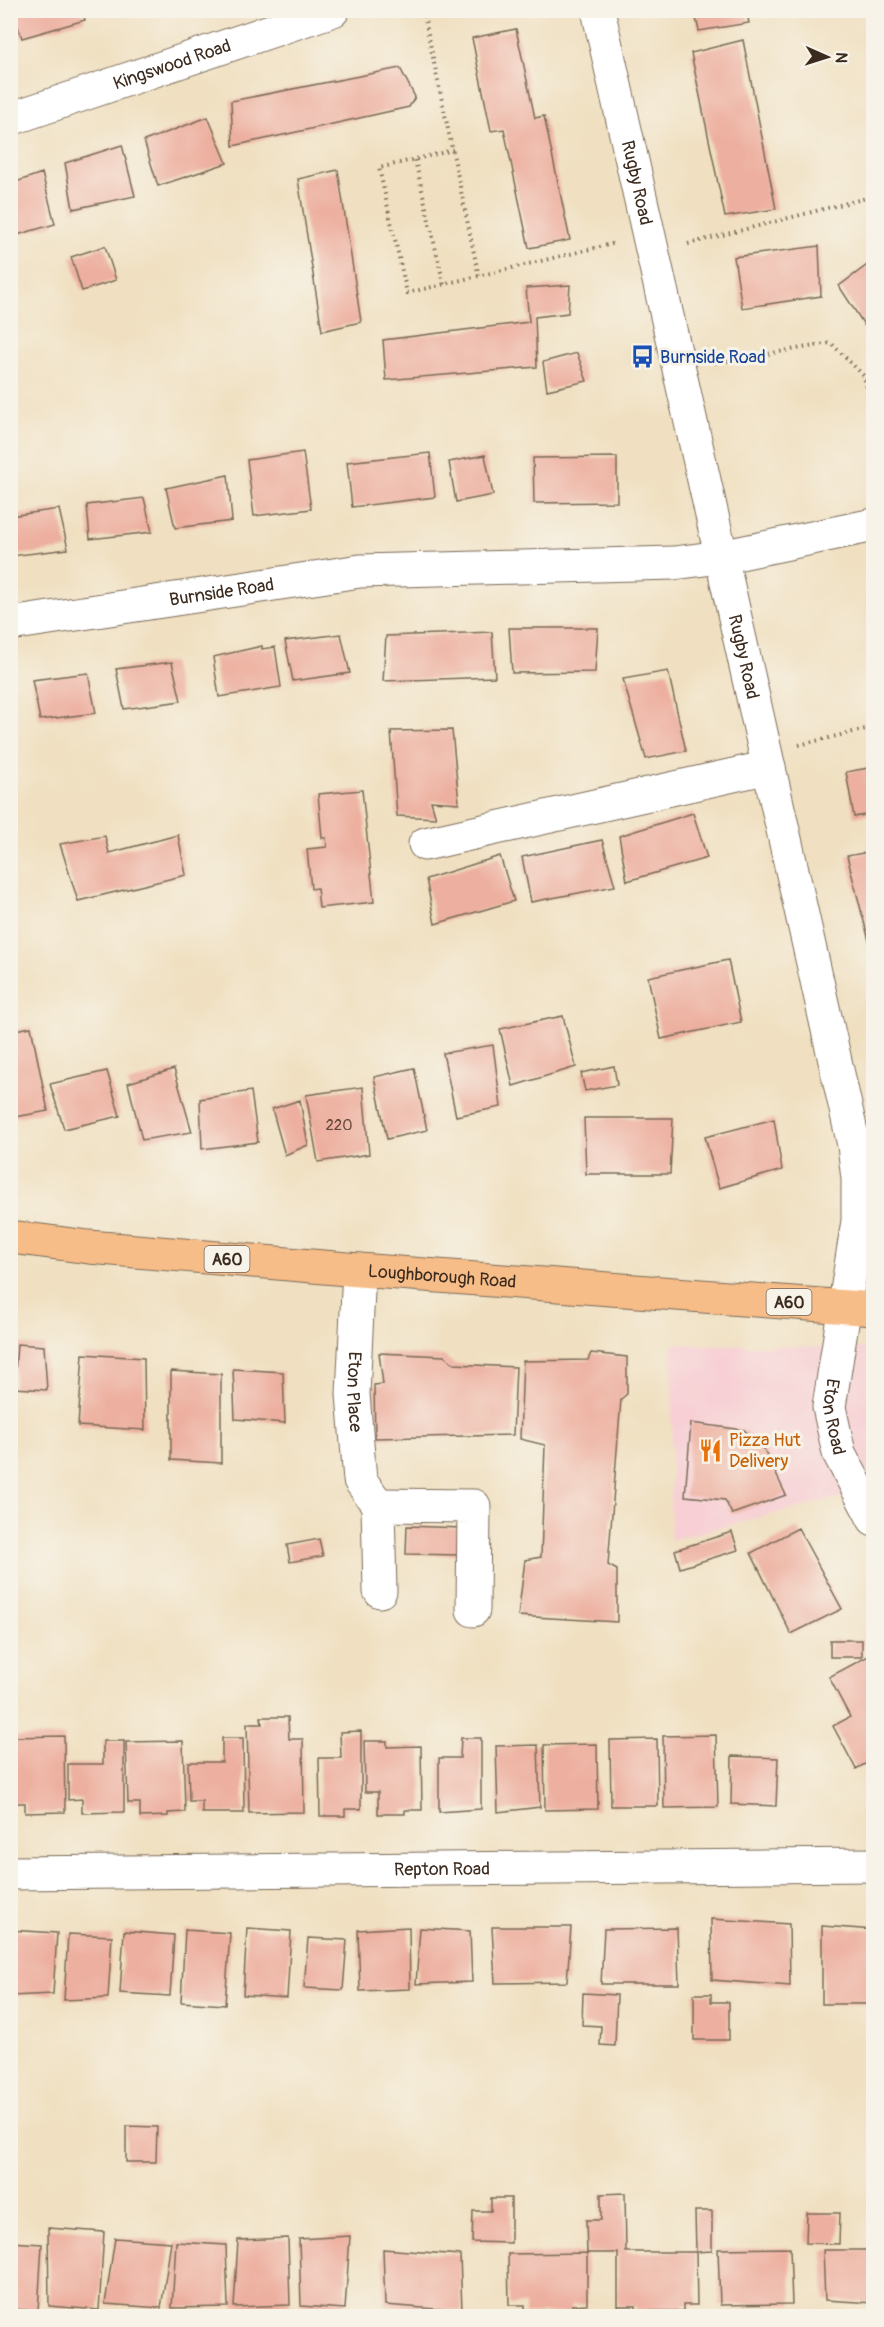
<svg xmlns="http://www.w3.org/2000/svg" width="884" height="2327" viewBox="0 0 884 2327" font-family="Pangolin,sans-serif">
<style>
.built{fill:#f7cfd4}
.building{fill:#edaf9f}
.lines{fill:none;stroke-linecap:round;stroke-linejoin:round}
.minor-casing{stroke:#7a6a57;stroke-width:35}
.major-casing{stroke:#7a6a57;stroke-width:35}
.path{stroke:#7a6a57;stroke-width:4;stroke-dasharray:1.5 4.5;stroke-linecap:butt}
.minor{stroke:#fff;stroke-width:33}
.major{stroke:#f7bd88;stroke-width:33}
.labels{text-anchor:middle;stroke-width:6;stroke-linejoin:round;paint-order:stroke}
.number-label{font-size:15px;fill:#684b3e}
.shield{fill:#f7f3e8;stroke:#73665b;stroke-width:1.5}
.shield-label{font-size:16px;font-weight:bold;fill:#3b2a1e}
.street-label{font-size:18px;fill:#3b2a1e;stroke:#f7f3e8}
.transit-label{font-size:18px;fill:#164399;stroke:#f7f3e8;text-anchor:start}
.food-label{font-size:18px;fill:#c56008;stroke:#f7f3e8;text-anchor:start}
</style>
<rect width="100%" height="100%" fill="#f7f3e8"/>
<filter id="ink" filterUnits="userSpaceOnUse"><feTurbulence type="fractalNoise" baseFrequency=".0167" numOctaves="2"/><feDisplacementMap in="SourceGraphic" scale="12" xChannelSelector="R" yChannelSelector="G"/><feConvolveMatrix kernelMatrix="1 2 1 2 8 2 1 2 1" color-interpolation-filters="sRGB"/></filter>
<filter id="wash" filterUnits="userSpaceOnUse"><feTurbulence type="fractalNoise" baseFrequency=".008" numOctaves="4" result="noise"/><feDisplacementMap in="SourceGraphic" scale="24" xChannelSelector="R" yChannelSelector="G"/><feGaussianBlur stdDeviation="1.35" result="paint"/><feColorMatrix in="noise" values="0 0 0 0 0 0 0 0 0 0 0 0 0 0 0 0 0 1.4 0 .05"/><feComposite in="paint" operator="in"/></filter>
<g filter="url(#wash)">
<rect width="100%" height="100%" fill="#f0e0c1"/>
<path class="built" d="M 673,1344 L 873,1348 L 873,1489 L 670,1540 Z"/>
<g id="blocks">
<path class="building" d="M 12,10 L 82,10 L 85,20 L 22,38 Z
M 694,10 L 746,10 L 749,23 L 699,31 Z
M 516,29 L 535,118 L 544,116 L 570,240 L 529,248 L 504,129 L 491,131 L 472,38 Z
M 743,40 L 776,209 L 725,217 L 691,53 Z
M 400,68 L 415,97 L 409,107 L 233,146 L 231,101 Z
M 208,117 L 227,163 L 158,186 L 144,141 Z
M 122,145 L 135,196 L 73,209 L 65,163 Z
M 338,170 L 361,322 L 322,331 L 298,179 Z
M 42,173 L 55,224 L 10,237 L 10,184 Z
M 105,246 L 116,280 L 82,291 L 71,257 Z
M 819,246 L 821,296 L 742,308 L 734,257 Z
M 874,260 L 874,340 L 839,286 Z
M 570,285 L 568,313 L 535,317 L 537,367 L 386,380 L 383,340 L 529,322 L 526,288 Z
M 577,353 L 587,381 L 547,390 L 543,362 Z
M 303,452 L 311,509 L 254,516 L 247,460 Z
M 430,453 L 435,497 L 352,507 L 347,462 Z
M 485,455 L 493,495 L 456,502 L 449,462 Z
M 617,457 L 617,502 L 534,503 L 533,458 Z
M 228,475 L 232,521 L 175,528 L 166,488 Z
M 144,498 L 152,532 L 90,539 L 87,505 Z
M 59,509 L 68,549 L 11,556 L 10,516 Z
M 509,628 L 598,628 L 595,672 L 512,673 Z
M 492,632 L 495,677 L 383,681 L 386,636 Z
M 341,634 L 350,673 L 293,681 L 285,641 Z
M 262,646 L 262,649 L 275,647 L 281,687 L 219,697 L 213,657 Z
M 172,662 L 181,701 L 124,709 L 116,669 Z
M 668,671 L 686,751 L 646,759 L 623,679 Z
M 88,673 L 96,713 L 40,720 L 32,680 Z
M 452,730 L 459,803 L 431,801 L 436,818 L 397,816 L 391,731 Z
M 874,767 L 874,813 L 854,817 L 846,772 Z
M 362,790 L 374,902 L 319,908 L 317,888 L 311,889 L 307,849 L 327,847 L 326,838 L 322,838 L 318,794 Z
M 693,813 L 707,858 L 627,881 L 619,836 Z
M 178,835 L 186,875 L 78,901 L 60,844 L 105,836 L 109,853 Z
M 602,840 L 615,886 L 531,902 L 522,857 Z
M 874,851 L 874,940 L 869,941 L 847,856 Z
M 500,856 L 514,901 L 435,924 L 426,879 Z
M 728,960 L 741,1022 L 661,1039 L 648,977 Z
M 563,1016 L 576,1067 L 513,1086 L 500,1029 Z
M 31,1027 L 48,1111 L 10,1118 L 10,1031 Z
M 493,1045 L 501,1107 L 456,1116 L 443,1053 Z
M 614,1066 L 617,1085 L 585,1091 L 581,1073 Z
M 414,1068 L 427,1130 L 387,1139 L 374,1077 Z
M 174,1069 L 192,1132 L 142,1140 L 128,1083 Z
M 107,1071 L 120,1116 L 64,1129 L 50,1084 Z
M 363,1087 L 369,1154 L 318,1162 L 306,1095 Z
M 251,1091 L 258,1142 L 202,1149 L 200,1099 Z
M 300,1100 L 308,1145 L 285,1155 L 272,1109 Z
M 584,1118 L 673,1118 L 670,1174 L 586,1174 Z
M 774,1119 L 782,1170 L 719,1188 L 705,1137 Z
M 17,1344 L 44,1346 L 47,1390 L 14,1388 Z
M 379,1353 L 444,1356 L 454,1364 L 516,1367 L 513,1435 L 375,1438 L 374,1385 L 383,1384 Z
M 591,1353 L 627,1357 L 627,1394 L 621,1399 L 608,1565 L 617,1570 L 617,1622 L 518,1616 L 525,1560 L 541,1557 L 545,1445 L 520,1439 L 523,1361 L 588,1360 Z
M 83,1354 L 144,1358 L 145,1430 L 78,1426 Z
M 233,1369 L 283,1372 L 285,1423 L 235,1419 Z
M 171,1371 L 221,1374 L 221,1463 L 171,1460 Z
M 691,1423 L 744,1430 L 763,1447 L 786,1495 L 732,1514 L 725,1500 L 685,1496 Z
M 407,1526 L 462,1528 L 461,1555 L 406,1554 Z
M 798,1528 L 842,1609 L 791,1634 L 751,1553 Z
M 732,1532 L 738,1550 L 680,1568 L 675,1550 Z
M 319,1539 L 323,1556 L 290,1562 L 287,1545 Z
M 830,1640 L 862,1640 L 862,1657 L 830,1657 Z
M 874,1653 L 874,1759 L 856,1769 L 833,1726 L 850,1717 L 829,1677 Z
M 261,1717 L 288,1717 L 289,1739 L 303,1739 L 304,1812 L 249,1813 L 247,1724 L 262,1724 Z
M 361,1731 L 361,1809 L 345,1809 L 345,1816 L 320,1816 L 319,1758 L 341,1758 L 340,1732 Z
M 716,1735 L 718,1807 L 664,1808 L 663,1736 Z
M 64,1736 L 65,1812 L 25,1813 L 25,1803 L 12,1803 L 11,1737 Z
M 222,1738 L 243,1738 L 244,1813 L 202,1813 L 202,1801 L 189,1801 L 188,1762 L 222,1762 Z
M 461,1738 L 481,1738 L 481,1809 L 439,1812 L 439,1758 L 460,1758 Z
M 657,1739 L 658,1806 L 611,1806 L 610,1740 Z
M 103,1741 L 124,1741 L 124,1812 L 82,1813 L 82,1799 L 68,1800 L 68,1764 L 103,1764 Z
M 183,1741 L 185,1812 L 168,1813 L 168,1816 L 140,1817 L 140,1803 L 128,1803 L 126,1742 Z
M 364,1741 L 387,1741 L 387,1747 L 421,1746 L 422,1810 L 405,1810 L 405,1814 L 378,1814 L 378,1792 L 365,1792 Z
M 597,1744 L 598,1809 L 545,1810 L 544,1745 Z
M 538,1745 L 540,1807 L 498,1812 L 496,1746 Z
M 732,1756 L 778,1758 L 776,1806 L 731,1804 Z
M 711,1919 L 789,1924 L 790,1986 L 712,1980 Z
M 822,1926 L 874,1930 L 874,2004 L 822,2004 Z
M 409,1927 L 410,1989 L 360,1991 L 358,1930 Z
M 492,1927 L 571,1927 L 567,1982 L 495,1983 Z
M 247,1928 L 291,1931 L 287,1998 L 243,1995 Z
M 420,1928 L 470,1931 L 472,1982 L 416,1984 Z
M 677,1928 L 679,1984 L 601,1984 L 604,1929 Z
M 10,1930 L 57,1933 L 53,1994 L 10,1996 Z
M 185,1930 L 230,1933 L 225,2005 L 181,2002 Z
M 124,1931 L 174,1935 L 170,1996 L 120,1993 Z
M 68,1934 L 112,1936 L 108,1998 L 64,2000 Z
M 308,1938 L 347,1940 L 343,1990 L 304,1988 Z
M 583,1993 L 617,1995 L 615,2046 L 600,2045 L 601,2026 L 582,2025 Z
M 694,1994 L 711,1994 L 711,2002 L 729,2002 L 729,2040 L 694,2040 Z
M 126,2126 L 157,2127 L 156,2162 L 126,2162 Z
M 625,2193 L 626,2252 L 696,2252 L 697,2305 L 683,2305 L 683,2311 L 636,2311 L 636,2306 L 618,2306 L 618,2253 L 587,2253 L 586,2220 L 601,2220 L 601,2194 Z
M 491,2198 L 511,2198 L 511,2243 L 472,2242 L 473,2211 L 491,2211 Z
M 695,2211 L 712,2211 L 712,2251 L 696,2252 Z
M 807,2213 L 840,2213 L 839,2244 L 806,2243 Z
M 48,2228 L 104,2232 L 99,2310 L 49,2306 Z
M 350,2236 L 345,2309 L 301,2306 L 299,2239 Z
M 115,2238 L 171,2242 L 161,2308 L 105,2304 Z
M 288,2238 L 290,2305 L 234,2307 L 238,2240 Z
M 10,2242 L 42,2244 L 38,2311 L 10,2309 Z
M 176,2242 L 226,2245 L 228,2307 L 172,2308 Z
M 790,2248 L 792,2304 L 720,2305 L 718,2249 Z
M 383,2249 L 460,2255 L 462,2311 L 385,2305 Z
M 823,2250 L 874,2250 L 874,2303 L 825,2300 Z
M 587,2253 L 587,2304 L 572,2305 L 572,2313 L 525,2314 L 525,2305 L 509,2305 L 508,2254 Z"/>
</g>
</g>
<g filter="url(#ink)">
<use href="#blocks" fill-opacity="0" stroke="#7a6a57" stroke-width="1.5"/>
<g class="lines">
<defs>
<g id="minor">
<path id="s1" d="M 598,10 L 854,1145 L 858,1179 L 858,1221 L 829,1407 L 839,1453 L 874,1519"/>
<path id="s2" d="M 10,119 L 333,10"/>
<path id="s3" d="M 10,624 L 360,571 L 674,563 L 721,557 L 874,525"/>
<path d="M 425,844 L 769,767"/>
<path id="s4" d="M 359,1270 L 353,1394 L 360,1480 L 378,1505 L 380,1591"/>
<path d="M 378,1505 L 474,1506 L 473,1610"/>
<path id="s5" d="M 10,1873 L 874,1865"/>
</g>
<g id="major">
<path id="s6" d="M 10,1237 L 89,1247 L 359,1270 L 874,1309"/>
</g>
</defs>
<use href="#minor" class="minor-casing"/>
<use href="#major" class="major-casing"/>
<path class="path" d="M 423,10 L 479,277
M 453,150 L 379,168 L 407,293 L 616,243
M 415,160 L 444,285
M 688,244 L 874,196
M 715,363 L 831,343 L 864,376 L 874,419
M 799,745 L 874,727"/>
<use href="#minor" class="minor"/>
<use href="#major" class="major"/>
</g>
</g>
<defs>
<symbol id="bus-bare" viewBox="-9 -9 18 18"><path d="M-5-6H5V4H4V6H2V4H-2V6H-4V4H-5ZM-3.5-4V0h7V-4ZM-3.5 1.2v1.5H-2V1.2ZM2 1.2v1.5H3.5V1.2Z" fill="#1a4fb4" stroke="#f7f3e8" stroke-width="2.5" paint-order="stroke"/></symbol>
<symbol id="restaurant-bare" viewBox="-9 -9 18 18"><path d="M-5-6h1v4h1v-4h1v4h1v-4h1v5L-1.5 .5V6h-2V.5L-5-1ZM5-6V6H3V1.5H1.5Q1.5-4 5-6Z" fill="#e8710a" stroke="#f7f3e8" stroke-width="2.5" paint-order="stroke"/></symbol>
</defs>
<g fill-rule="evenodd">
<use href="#bus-bare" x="626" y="340" width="33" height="33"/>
<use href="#restaurant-bare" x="694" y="1434" width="33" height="33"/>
</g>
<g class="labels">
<g class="number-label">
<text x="339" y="1130">220</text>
</g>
<g class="shield">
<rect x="204.5" y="1246" width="45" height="26" rx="4.5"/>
<rect x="766.5" y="1289" width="45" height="26" rx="4.5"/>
</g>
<g class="shield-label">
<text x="227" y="1265">A60</text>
<text x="789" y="1308">A60</text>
</g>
<g class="street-label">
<text dy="6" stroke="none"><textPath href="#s2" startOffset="171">Kingswood Road</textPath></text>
<text dy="6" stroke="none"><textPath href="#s1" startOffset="177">Rugby Road</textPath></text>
<text dy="6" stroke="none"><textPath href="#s3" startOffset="214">Burnside Road</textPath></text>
<text dy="6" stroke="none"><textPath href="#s1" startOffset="663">Rugby Road</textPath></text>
<text dy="6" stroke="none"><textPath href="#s6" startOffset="434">Loughborough Road</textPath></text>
<text dy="6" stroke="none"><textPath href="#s4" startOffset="122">Eton Place</textPath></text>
<text dy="6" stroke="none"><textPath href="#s1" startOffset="1438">Eton Road</textPath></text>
<text dy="6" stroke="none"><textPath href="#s5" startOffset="432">Repton Road</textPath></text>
</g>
<g class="transit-label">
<text x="660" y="363">Burnside Road</text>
</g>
<g class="food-label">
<text x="729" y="1446">Pizza Hut<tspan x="729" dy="21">Delivery</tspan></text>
</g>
</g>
<rect width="884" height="2327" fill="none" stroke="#f7f3e8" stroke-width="36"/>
<g transform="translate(827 57) rotate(93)" stroke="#f7f3e8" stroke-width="4.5" paint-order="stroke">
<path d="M0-4.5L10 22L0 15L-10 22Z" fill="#3b2a1e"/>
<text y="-9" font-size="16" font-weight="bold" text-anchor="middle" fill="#3b2a1e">N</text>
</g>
</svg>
